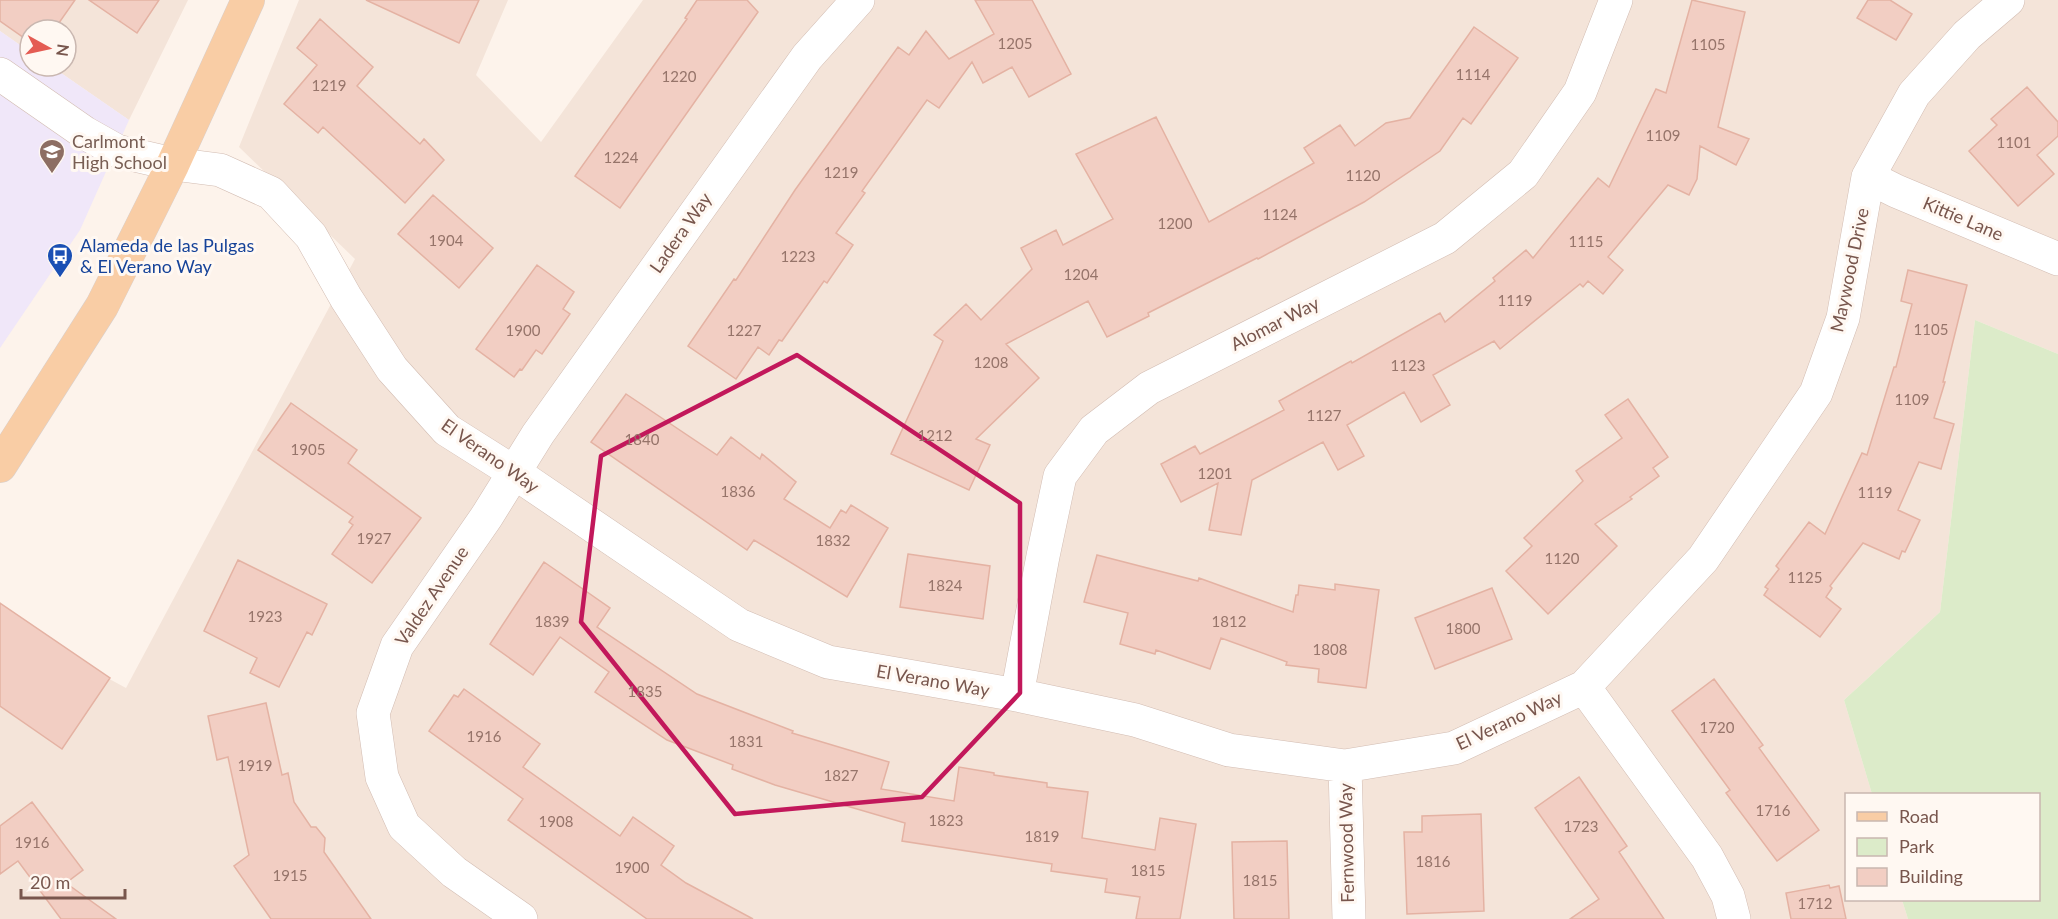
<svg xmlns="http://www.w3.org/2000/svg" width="2058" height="919" viewBox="0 0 2058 919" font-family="Lato,sans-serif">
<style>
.residential{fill:#f4e4d9}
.education{fill:#f0e7f9}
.green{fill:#dcebc9}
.building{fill:#f2cec3;stroke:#e4b2a3;stroke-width:1.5}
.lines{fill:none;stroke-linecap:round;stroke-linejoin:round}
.minor-casing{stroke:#d2bcb2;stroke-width:34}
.major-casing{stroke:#d9d0cd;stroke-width:34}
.minor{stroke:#fff;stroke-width:33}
.major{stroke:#f9cda5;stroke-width:33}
.marked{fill:none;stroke:#c2185b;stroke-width:4.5;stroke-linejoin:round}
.labels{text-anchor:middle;stroke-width:6;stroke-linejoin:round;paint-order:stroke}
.number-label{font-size:15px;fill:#96746a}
.education-label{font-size:18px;fill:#785e54;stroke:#fff8f2;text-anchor:start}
.street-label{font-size:18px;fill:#78564d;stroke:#fff8f2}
.transit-label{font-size:18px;fill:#164399;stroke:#fff8f2;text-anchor:start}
</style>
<rect width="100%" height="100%" fill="#fdf3eb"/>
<path class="residential" d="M 0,0 L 188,0 L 129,120 L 51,66 L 66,66 L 66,30 L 30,30 L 30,52 L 0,31 Z
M 299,0 L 508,0 L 476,75 L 541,142 L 643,0 L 2058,0 L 2058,354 L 1975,320 L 1940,612 L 1844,700 L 1872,794 L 1846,794 L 1846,900 L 1902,900 L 1908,919 L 0,919 L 0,620 L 126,688 L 355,259 L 239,147 Z"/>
<path class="education" d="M 0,31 L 30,52 L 30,66 L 51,66 L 129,120 L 80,230 L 0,348 Z"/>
<path class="green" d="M 1975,320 L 2058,354 L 2058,919 L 1908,919 L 1902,900 L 2038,900 L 2038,794 L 1872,794 L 1844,700 L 1940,612 Z"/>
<path class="building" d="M 0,0 L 75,0 L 54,30 L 30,30 L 30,42 L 0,21 Z
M 89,0 L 159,0 L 137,33 Z
M 366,0 L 479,0 L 459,43 Z
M 697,0 L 747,0 L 758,12 L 620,208 L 575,176 L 687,19 L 685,18 Z
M 975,0 L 1032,0 L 1071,74 L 1029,97 L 1012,67 L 983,83 L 972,62 L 939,108 L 927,100 L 862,191 L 865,193 L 836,233 L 853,245 L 827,283 L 824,281 L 782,341 L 779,340 L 769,355 L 758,347 L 736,379 L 688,346 L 734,279 L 736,280 L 795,190 L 898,47 L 909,55 L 926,31 L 949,59 L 994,34 Z
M 1692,0 L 1745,12 L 1718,127 L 1749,139 L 1736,165 L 1700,146 L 1697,179 L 1689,195 L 1668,185 L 1608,257 L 1623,270 L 1603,294 L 1588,281 L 1583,287 L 1580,284 L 1500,349 L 1494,341 L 1433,375 L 1450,405 L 1421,422 L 1404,392 L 1347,425 L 1364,456 L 1338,470 L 1323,442 L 1252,480 L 1241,535 L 1209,530 L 1218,483 L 1181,502 L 1161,464 L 1195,446 L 1200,454 L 1284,410 L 1279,401 L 1351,361 L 1352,363 L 1440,313 L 1445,322 L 1495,281 L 1493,278 L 1526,250 L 1533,258 L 1598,178 L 1609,187 L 1656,89 L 1666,93 Z
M 1868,0 L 1890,0 L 1912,14 L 1896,40 L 1857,18 Z
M 320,19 L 373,67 L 357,86 L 420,144 L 424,139 L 444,160 L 405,203 L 323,127 L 318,133 L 284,104 L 317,65 L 297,48 Z
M 1474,27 L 1518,58 L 1471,124 L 1463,118 L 1440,151 L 1364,202 L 1258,259 L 1257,258 L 1148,313 L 1149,316 L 1107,337 L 1088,301 L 1006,344 L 1039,378 L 976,439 L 990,445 L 969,490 L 891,454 L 943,341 L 934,335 L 966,304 L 981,320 L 1032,269 L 1021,248 L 1056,230 L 1063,245 L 1113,219 L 1076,154 L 1156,117 L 1209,222 L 1314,163 L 1304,148 L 1340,125 L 1355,146 L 1386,123 L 1410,118 Z
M 2027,87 L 2058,122 L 2058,136 L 2037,155 L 2054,174 L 2018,206 L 1969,151 L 1997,125 L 1991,119 Z
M 433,195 L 493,248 L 459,288 L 398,234 Z
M 537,265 L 574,292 L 563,309 L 570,314 L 542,354 L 536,350 L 522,370 L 520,369 L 514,377 L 476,349 Z
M 1908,270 L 1967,285 L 1943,382 L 1945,382 L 1934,418 L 1954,424 L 1941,469 L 1919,462 L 1898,510 L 1920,520 L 1905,552 L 1902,551 L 1899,559 L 1863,543 L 1830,586 L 1832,588 L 1826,597 L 1841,609 L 1820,637 L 1764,595 L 1768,589 L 1765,587 L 1779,569 L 1776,566 L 1809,522 L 1825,534 L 1862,453 L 1867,455 L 1894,367 L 1896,367 L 1912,304 L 1901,301 Z
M 626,394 L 717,455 L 731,437 L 760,459 L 762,454 L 796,482 L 784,499 L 830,528 L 841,510 L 846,513 L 851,505 L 888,528 L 847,597 L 754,540 L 747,550 L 591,442 Z
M 1628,399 L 1668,457 L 1653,468 L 1659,476 L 1630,497 L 1632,499 L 1595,524 L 1617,546 L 1548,614 L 1506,571 L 1532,546 L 1524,538 L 1583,481 L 1576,471 L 1622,438 L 1605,415 Z
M 291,403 L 357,450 L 348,463 L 421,518 L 372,583 L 332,554 L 353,525 L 349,522 L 353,517 L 258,450 Z
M 908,554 L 990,566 L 983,619 L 900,607 Z
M 1097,555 L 1198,581 L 1199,578 L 1293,612 L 1296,595 L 1298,595 L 1299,585 L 1335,590 L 1335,584 L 1379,590 L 1366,688 L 1318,682 L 1319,669 L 1286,665 L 1287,662 L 1221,638 L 1210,669 L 1156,650 L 1155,654 L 1120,644 L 1128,613 L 1084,602 Z
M 238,560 L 327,604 L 312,635 L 307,632 L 279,687 L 250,673 L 257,658 L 204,631 Z
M 544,562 L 610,608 L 597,627 L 697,694 L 793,731 L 792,733 L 889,762 L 881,789 L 954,801 L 959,767 L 994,773 L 994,775 L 1047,783 L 1047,787 L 1088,792 L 1082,838 L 1155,850 L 1160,818 L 1196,824 L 1180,919 L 1136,919 L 1140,897 L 1105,892 L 1107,879 L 1051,871 L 1052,864 L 902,841 L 905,823 L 775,785 L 732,769 L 733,765 L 667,740 L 595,692 L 609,672 L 560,637 L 533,675 L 490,644 Z
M 1492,588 L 1512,639 L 1435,669 L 1415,618 Z
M 0,603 L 110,678 L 62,749 L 0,706 Z
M 1714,679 L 1763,745 L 1759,748 L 1819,830 L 1777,861 L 1726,793 L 1730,790 L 1672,711 Z
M 464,689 L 540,744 L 523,767 L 620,836 L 633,817 L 674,846 L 661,865 L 686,883 L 753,919 L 647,919 L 508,820 L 523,799 L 429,731 L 454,695 L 458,697 Z
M 266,703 L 282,775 L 288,773 L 294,802 L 311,827 L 316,827 L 325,838 L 324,852 L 371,919 L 271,919 L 234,866 L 249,855 L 228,757 L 217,760 L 208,716 Z
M 1579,777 L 1627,846 L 1619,852 L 1664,919 L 1570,919 L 1599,899 L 1535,808 Z
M 32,802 L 83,870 L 66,883 L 116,919 L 61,919 L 18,861 L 0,874 L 0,826 Z
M 1481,814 L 1484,911 L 1407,914 L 1404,832 L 1422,832 L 1422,816 Z
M 1287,841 L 1289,919 L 1234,919 L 1232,842 Z
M 1829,885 L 1830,888 L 1839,886 L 1846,919 L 1791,919 L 1786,893 Z"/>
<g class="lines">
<defs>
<path id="minor" d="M 0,74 L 85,133 L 117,151 L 173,164 L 220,170 L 271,193 L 311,236 L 346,298 L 392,369 L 447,430 L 515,473 L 739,625 L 828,662 L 1017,695 L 1135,720 L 1229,750 L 1345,766 L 1454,748 L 1584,687 L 1703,559 L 1816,393 L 1843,318 L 1868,177 L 1914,94 L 1967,35 L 2008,0
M 1868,177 L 1896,191 L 2058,259
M 1584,687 L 1707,857 L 1728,896 L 1734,919
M 1017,695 L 1043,556 L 1060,476 L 1094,430 L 1149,388 L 1445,238 L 1523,174 L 1580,92 L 1616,0
M 1345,766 L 1349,919
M 521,919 L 454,872 L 404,826 L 382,777 L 373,713 L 397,646 L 487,516 L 538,434 L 807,57 L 858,0"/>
<path id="major" d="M 0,466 L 102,306 L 173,164 L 248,0"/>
</defs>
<use href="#minor" class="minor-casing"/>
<use href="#major" class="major-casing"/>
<use href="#minor" class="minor"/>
<use href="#major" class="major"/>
</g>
<path class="marked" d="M 797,355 L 1020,503 L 1020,693 L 922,797 L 735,814 L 581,622 L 601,456 Z"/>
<defs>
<symbol id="school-pin" viewBox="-11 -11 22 30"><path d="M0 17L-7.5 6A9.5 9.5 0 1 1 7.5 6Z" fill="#8d6e63" stroke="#fff8f2"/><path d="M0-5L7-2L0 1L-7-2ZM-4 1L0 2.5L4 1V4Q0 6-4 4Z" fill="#fff"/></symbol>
<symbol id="bus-pin" viewBox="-11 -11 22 30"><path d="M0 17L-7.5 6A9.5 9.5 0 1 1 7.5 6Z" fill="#1a4fb4" stroke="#fff8f2"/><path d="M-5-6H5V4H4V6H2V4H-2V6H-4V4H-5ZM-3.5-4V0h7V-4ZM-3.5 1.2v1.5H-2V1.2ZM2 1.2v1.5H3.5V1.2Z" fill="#fff"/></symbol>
</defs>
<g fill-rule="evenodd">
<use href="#school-pin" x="37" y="137" width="30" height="40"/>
<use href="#bus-pin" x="45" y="241" width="30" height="40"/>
</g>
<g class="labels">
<g class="number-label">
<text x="1015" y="49">1205</text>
<text x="1708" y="50">1105</text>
<text x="1473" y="80">1114</text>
<text x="679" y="82">1220</text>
<text x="329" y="91">1219</text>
<text x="1663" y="141">1109</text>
<text x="2014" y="148">1101</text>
<text x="621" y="163">1224</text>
<text x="841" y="178">1219</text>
<text x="1363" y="181">1120</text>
<text x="1280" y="220">1124</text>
<text x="1175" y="229">1200</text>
<text x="446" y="246">1904</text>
<text x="1586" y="247">1115</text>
<text x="798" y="262">1223</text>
<text x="1081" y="280">1204</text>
<text x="1515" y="306">1119</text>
<text x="1931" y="335">1105</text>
<text x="523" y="336">1900</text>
<text x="744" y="336">1227</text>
<text x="991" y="368">1208</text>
<text x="1408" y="371">1123</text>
<text x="1912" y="405">1109</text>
<text x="1324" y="421">1127</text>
<text x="935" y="441">1212</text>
<text x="642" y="445">1840</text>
<text x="308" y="455">1905</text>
<text x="1215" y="479">1201</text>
<text x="738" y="497">1836</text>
<text x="1875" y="498">1119</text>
<text x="374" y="544">1927</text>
<text x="833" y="546">1832</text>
<text x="1562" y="564">1120</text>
<text x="1805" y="583">1125</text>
<text x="945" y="591">1824</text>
<text x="265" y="622">1923</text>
<text x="552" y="627">1839</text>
<text x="1229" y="627">1812</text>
<text x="1463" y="634">1800</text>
<text x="1330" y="655">1808</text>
<text x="645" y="697">1835</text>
<text x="1717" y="733">1720</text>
<text x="484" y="742">1916</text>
<text x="746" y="747">1831</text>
<text x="255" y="771">1919</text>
<text x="841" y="781">1827</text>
<text x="1773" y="816">1716</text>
<text x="946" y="826">1823</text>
<text x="556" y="827">1908</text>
<text x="1581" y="832">1723</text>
<text x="1042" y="842">1819</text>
<text x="32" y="848">1916</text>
<text x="1433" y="867">1816</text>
<text x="632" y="873">1900</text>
<text x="1148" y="876">1815</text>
<text x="290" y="881">1915</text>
<text x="1260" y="886">1815</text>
<text x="1815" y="909">1712</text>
</g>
<g class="education-label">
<text x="72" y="148">Carlmont<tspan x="72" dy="21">High School</tspan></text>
</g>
<g class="street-label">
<text transform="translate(1963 219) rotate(23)" y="6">Kittie Lane</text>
<text transform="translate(681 233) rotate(-55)" y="6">Ladera Way</text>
<text transform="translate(1850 270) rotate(-78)" y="6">Maywood Drive</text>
<text transform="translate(1275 324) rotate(-27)" y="6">Alomar Way</text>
<text transform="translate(490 456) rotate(35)" y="6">El Verano Way</text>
<text transform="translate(432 596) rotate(-56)" y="6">Valdez Avenue</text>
<text transform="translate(933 681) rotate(10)" y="6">El Verano Way</text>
<text transform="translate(1509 721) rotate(-25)" y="6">El Verano Way</text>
<text transform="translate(1347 843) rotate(-91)" y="6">Fernwood Way</text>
</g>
<g class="transit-label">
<text x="80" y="252">Alameda de las Pulgas<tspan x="80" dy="21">&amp; El Verano Way</tspan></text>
</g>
</g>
<rect x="1845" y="793" width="195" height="108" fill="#fff8f2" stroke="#c9b7b0" stroke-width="1.5"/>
<rect x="1857" y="812" width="30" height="9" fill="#f9cda5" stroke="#c9b7b0" stroke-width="1.5"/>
<text x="1899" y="823" font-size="18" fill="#78564d">Road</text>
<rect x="1857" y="838" width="30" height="18" fill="#dcebc9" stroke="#c9b7b0" stroke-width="1.5"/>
<text x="1899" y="853" font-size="18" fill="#78564d">Park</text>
<rect x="1857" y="868" width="30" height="18" fill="#f2cec3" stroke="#c9b7b0" stroke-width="1.5"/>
<text x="1899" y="883" font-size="18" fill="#78564d">Building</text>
<g transform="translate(48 48) rotate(98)"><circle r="28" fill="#fff8f2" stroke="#c9b7b0" stroke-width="1.5"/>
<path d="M0-4.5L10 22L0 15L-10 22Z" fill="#e45c53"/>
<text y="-9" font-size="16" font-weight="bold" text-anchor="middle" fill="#78564d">N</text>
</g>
<path d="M21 889v9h104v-9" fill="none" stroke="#78564d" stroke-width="3"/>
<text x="30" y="889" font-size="18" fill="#78564d" stroke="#fff8f2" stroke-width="4.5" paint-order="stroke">20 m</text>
</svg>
